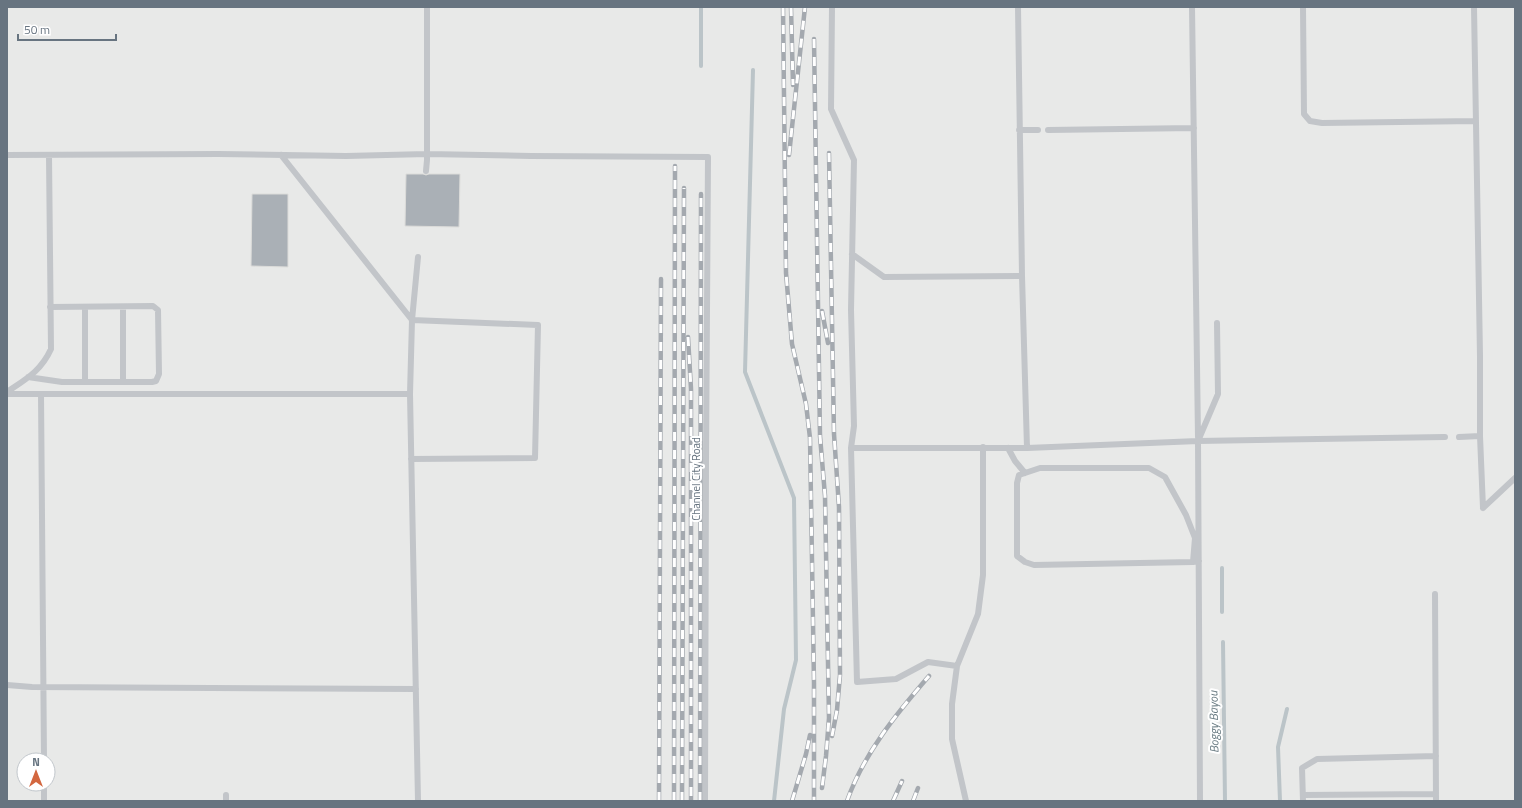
<svg xmlns="http://www.w3.org/2000/svg" width="1522" height="808" viewBox="0 0 1522 808" font-family="'Titillium Web',sans-serif">
<style>
.built{fill:#e8e9e8;fill-rule:evenodd}
.lines{fill:none;stroke-linecap:round;stroke-linejoin:round}
.stream{stroke:#bbc4c8;stroke-width:4}
.building{fill:#aab0b6;stroke:#dcdcda}
.lane{stroke:#c2c5c9;stroke-width:6}
.rail-casing{stroke:#a4a9af;stroke-width:4.5}
.rail{stroke:#fff;stroke-width:3;stroke-dasharray:9;stroke-linecap:butt}
.labels{text-anchor:middle;stroke-width:4;stroke-linejoin:round;paint-order:stroke}
.street-label{font-size:11px;fill:#677480;stroke:#fff}
.water-label{font-size:12px;font-style:italic;fill:#677980;stroke:#fff}
</style>
<rect width="100%" height="100%" fill="#fafaf8"/>
<path class="built" d="M 7,7 L 1515,7 L 1515,801 L 7,801 ZM 24,760 L 48,760 L 48,784 L 24,784 Z"/>
<g class="lines">
<path class="stream" d="M 701,66 L 701,7
M 753,70 L 745,372 L 794,498 L 796,660 L 784,709 L 774,801
M 1222,568 L 1222,612
M 1223,642 L 1225,801
M 1280,801 L 1278,747 L 1287,709"/>
</g>
<path class="building" d="M 406,174 L 423,174 L 426,175 L 429,174 L 460,174 L 459,227 L 405,226 Z
M 252,194 L 288,194 L 288,267 L 251,266 Z"/>
<g class="lines">
<path class="lane" d="M 832,7 L 831,109 L 854,160 L 851,310 L 854,426 L 851,448 L 857,682 L 896,679 L 928,662 L 957,666 L 952,704 L 952,739 L 966,801
M 1018,7 L 1022,276
M 1192,7 L 1198,437
M 1303,7 L 1304,114 L 1310,121 L 1322,123 L 1476,121
M 1474,7 L 1480,356 L 1480,436 L 1483,508
M 1019,130 L 1038,130
M 1048,130 L 1194,128
M 7,155 L 218,154 L 346,156 L 427,154 L 531,156 L 708,157 L 706,462 L 705,801
M 281,155 L 412,320 L 538,325 L 535,458 L 411,459
M 426,171 L 427,160 L 427,7
M 852,254 L 884,277 L 1022,276 L 1027,448
M 418,257 L 412,320 L 410,394 L 418,801
M 85,307 L 85,382
M 123,307 L 123,382
M 28,377 L 62,382 L 152,382 L 156,381 L 159,374 L 158,310 L 153,306 L 50,307
M 7,392 C 26,379 41,371 51,349 L 49,156
M 7,394 L 410,394
M 41,394 L 44,760
M 1459,437 L 1480,436
M 851,448 L 1027,448 L 1198,441 L 1445,437
M 1008,448 L 1015,461 L 1025,473
M 1483,508 L 1515,478
M 1193,562 L 1195,538 L 1186,515 L 1165,477 L 1149,468 L 1040,468 L 1019,475 L 1017,483 L 1017,556 L 1025,562 L 1034,565 L 1193,562 L 1199,561
M 1435,594 L 1436,801
M 957,666 L 978,614 L 983,575 L 983,447
M 7,685 L 32,687 L 416,689
M 226,795 L 226,801
M 1303,795 L 1436,794
M 44,801 L 44,784
M 1200,801 L 1198,441 L 1218,394 L 1217,323
M 1303,801 L 1302,768 L 1317,759 L 1436,756"/>
<defs>
<path id="rail" d="M 783,7 L 786,273 L 792,344 L 806,404 L 810,438 L 814,683 L 814,801
M 791,7 L 793,85
M 814,39 L 820,436 L 825,496 L 829,718 L 826,756 L 822,788
M 829,153 L 834,434 L 839,507 L 840,675 L 837,710 L 832,736
M 789,155 L 805,7
M 822,311 L 828,343
M 688,337 L 691,389 L 691,801
M 659,801 L 661,279
M 674,801 L 675,166
M 682,801 L 684,188
M 700,801 L 701,194
M 792,801 L 806,754 L 810,735
M 847,801 C 864,753 897,713 929,676
M 893,801 L 902,781
M 913,801 L 918,788"/>
</defs>
<use href="#rail" class="rail-casing"/>
<use href="#rail" class="rail"/>
</g>
<g class="labels">
<g class="street-label">
<text transform="translate(696 479) rotate(-90)" y="4">Channel City Road</text>
</g>
<g class="water-label">
<text transform="translate(1214 722) rotate(-91)" y="4">Boggy Bayou</text>
</g>
</g>
<rect width="1522" height="808" fill="none" stroke="#677480" stroke-width="16"/>
<g transform="translate(36 772)"><circle r="19" fill="#ffffff" stroke="#c2c7cc"/>
<path d="M0-3L7 15L0 10L-7 15Z" fill="#d3673f"/>
<text y="-6" font-size="11" font-weight="bold" text-anchor="middle" fill="#677480">N</text>
</g>
<path d="M18 34v6h98v-6" fill="none" stroke="#677480" stroke-width="2"/>
<text x="24" y="34" font-size="12" fill="#677480" stroke="#ffffff" stroke-width="3" paint-order="stroke">50 m</text>
</svg>
